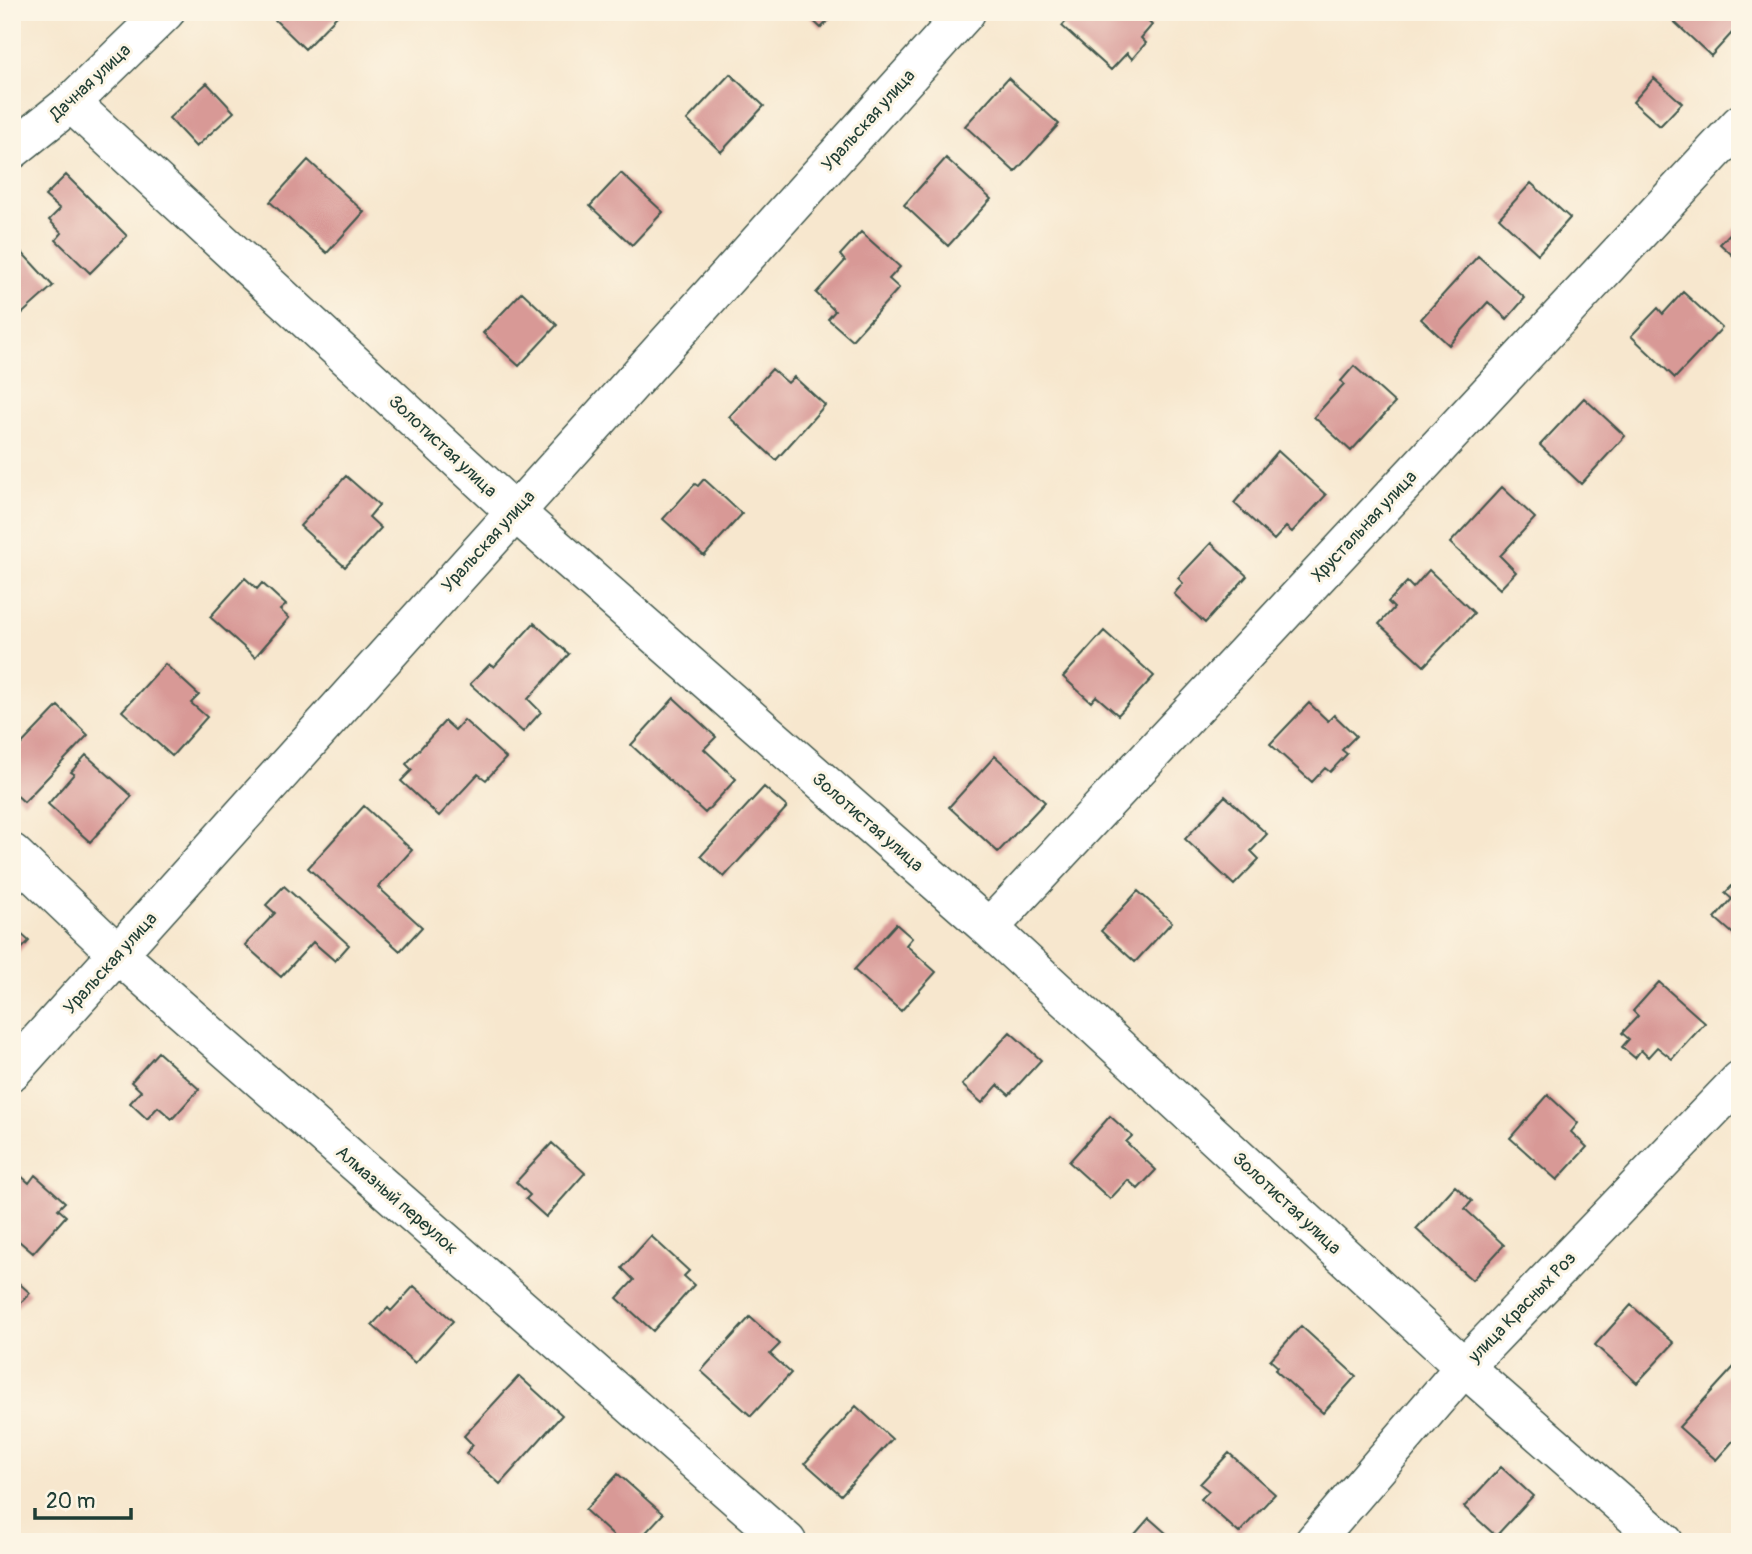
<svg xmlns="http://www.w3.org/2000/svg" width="1752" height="1554" viewBox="0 0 1752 1554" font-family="Pangolin,sans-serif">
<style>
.building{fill:#d89996}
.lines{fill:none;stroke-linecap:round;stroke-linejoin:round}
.minor-casing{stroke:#3f564b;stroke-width:41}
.minor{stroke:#fff;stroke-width:38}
.labels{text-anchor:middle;stroke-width:6;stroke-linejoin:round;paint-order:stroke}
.street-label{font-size:18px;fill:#1f3d34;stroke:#fcf5e5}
</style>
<rect width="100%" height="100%" fill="#fcf5e5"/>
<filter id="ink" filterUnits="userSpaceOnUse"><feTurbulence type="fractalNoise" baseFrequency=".0143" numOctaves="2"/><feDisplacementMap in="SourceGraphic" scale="14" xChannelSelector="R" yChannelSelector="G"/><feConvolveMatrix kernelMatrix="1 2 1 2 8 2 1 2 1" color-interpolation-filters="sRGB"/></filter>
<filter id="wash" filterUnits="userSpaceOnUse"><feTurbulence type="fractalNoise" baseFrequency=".00686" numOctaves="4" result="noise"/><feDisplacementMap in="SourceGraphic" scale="28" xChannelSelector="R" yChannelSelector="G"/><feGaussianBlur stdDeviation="1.57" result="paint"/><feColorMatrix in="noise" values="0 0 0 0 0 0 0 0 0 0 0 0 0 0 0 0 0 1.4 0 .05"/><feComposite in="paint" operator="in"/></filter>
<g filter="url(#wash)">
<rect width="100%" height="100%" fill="#f7e7ce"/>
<g id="blocks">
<path class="building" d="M 267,12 L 333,12 L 337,16 L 305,49 Z
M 804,12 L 836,12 L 821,28 Z
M 1074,12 L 1138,12 L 1152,25 L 1141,38 L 1146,43 L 1132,59 L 1127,53 L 1111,70 L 1062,26 Z
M 1673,12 L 1740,12 L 1740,24 L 1711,56 L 1669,17 Z
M 730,74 L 764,106 L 721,152 L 687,120 Z
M 1008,78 L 1059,124 L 1015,172 L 965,126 Z
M 1654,78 L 1682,103 L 1660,126 L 1633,102 Z
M 207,83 L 234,112 L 196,147 L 169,118 Z
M 946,158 L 991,199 L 948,246 L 904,205 Z
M 308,160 L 364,212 L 327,253 L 270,202 Z
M 621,173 L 663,212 L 632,245 L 590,206 Z
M 66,175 L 127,236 L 90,273 L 56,240 L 62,233 L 49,220 L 60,209 L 45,196 Z
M 1531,183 L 1570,218 L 1538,254 L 1499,218 Z
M 1740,223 L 1740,262 L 1720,244 Z
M 861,232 L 900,267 L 889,279 L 899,288 L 852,340 L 828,319 L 835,311 L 816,293 L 845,261 L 840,255 Z
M 16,246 L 53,286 L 16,319 L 12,315 L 12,249 Z
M 1478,256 L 1525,298 L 1507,319 L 1488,302 L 1449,345 L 1421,319 Z
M 522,292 L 557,325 L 519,366 L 483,333 Z
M 1683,292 L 1722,328 L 1675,378 L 1631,336 L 1658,308 L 1663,314 Z
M 1354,366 L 1395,403 L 1351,451 L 1314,417 L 1344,384 L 1341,381 Z
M 772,369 L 788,383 L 794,377 L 825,405 L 776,460 L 729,417 Z
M 1584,398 L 1625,436 L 1581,484 L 1540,445 Z
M 1278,451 L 1326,495 L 1292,532 L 1286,527 L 1274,540 L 1234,503 Z
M 346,476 L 379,505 L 369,517 L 381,528 L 345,567 L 300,526 Z
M 704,479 L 742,514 L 704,556 L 663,519 L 695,484 L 698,486 Z
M 1502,487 L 1535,518 L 1500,556 L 1516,572 L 1500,589 L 1450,543 Z
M 1211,543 L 1247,576 L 1205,623 L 1174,594 L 1183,583 L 1178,578 Z
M 1429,570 L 1474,613 L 1424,666 L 1379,624 L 1394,608 L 1388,602 L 1407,582 L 1413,588 Z
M 245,578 L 257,589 L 262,583 L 286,605 L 280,610 L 289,618 L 255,657 L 210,617 Z
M 534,623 L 569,654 L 528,699 L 541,712 L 523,732 L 470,684 L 490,664 L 494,667 Z
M 1104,631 L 1154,676 L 1118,715 L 1096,696 L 1091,702 L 1063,677 Z
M 165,664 L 199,695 L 191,703 L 207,717 L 172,756 L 122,711 Z
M 674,698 L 716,737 L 704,749 L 736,779 L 705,813 L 631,745 Z
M 1309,703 L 1328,721 L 1334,715 L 1356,736 L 1342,750 L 1347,754 L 1330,772 L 1325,768 L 1312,782 L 1270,744 Z
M 58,706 L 88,735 L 24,802 L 12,791 L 12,754 Z
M 464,720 L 506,758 L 486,780 L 478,774 L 439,816 L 401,781 L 412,770 L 406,764 L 445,721 L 455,730 Z
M 86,755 L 132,796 L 90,842 L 48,804 L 74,774 L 71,772 Z
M 995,756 L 1045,802 L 998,852 L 949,807 Z
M 764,787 L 787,807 L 724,877 L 701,856 Z
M 1225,796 L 1267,834 L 1251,851 L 1259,859 L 1234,885 L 1185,839 Z
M 364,806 L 412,850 L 378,887 L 422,927 L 400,951 L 308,868 Z
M 1740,878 L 1740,938 L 1739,939 L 1715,918 L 1732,899 L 1725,893 Z
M 284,886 L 349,945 L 335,961 L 313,942 L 281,977 L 245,945 L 275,913 L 266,905 Z
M 1138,891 L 1172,922 L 1135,962 L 1101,931 Z
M 896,924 L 912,938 L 906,945 L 936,972 L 901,1011 L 854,970 Z
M 12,926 L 29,941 L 12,959 Z
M 1659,982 L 1705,1023 L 1672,1059 L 1657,1047 L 1648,1057 L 1641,1050 L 1635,1058 L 1622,1047 L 1629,1039 L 1622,1033 L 1638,1016 L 1633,1011 Z
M 1010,1032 L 1041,1060 L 1009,1095 L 998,1085 L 982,1103 L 962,1085 Z
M 158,1052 L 199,1089 L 172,1119 L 158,1107 L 147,1119 L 130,1103 L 141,1091 L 131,1082 Z
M 1548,1095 L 1578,1123 L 1571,1132 L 1587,1147 L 1557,1180 L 1510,1138 Z
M 1110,1116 L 1132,1136 L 1126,1142 L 1156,1170 L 1138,1189 L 1128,1180 L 1110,1199 L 1069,1162 Z
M 552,1143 L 585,1173 L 546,1217 L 526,1199 L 530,1195 L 516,1182 Z
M 20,1175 L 29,1183 L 35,1175 L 65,1202 L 58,1209 L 66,1216 L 33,1253 L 12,1235 L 12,1184 Z
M 1455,1186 L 1472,1201 L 1465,1209 L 1504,1245 L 1472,1280 L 1416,1229 Z
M 651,1236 L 689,1271 L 684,1276 L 694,1285 L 653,1331 L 617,1298 L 634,1280 L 622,1268 Z
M 12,1277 L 30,1293 L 12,1312 Z
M 414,1286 L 453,1321 L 415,1363 L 372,1325 L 388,1308 L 391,1311 Z
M 1631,1305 L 1674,1343 L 1637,1383 L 1595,1345 Z
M 750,1317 L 780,1344 L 770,1354 L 791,1373 L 751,1416 L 701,1371 Z
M 1301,1326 L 1356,1376 L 1323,1413 L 1275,1370 L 1278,1367 L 1270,1360 Z
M 1734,1367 L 1740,1372 L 1740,1433 L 1716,1460 L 1679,1427 Z
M 519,1376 L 562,1415 L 500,1484 L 466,1453 L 473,1445 L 464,1436 Z
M 856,1406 L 892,1439 L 841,1495 L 805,1463 Z
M 1229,1453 L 1275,1494 L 1239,1533 L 1201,1499 L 1209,1491 L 1200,1484 Z
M 1501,1467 L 1533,1496 L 1496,1536 L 1464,1507 Z
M 618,1474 L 663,1514 L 637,1542 L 620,1542 L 585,1510 Z
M 1149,1518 L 1176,1542 L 1128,1542 Z"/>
</g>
</g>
<g filter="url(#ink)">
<use href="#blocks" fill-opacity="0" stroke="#3f564b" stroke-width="2"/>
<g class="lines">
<defs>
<path id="minor" d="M 71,103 L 515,512 L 989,928 L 1464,1367 L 1664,1542
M 12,150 L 71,103 L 165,12
M 12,853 L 118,954 L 787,1542
M 989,928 L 1740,124
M 12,1071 L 966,12
M 1314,1542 L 1464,1367 L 1740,1080"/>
</defs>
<use href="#minor" class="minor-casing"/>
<use href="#minor" class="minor"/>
</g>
</g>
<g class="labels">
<g class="street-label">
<text transform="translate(90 82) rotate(-43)" y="6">Дачная улица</text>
<text transform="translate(868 120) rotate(-48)" y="6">Уральская улица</text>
<text transform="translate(443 446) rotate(43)" y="6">Золотистая улица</text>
<text transform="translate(1364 526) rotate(-47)" y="6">Хрустальная улица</text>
<text transform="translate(488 541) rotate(-48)" y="6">Уральская улица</text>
<text transform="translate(868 822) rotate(41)" y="6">Золотистая улица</text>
<text transform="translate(110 963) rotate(-48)" y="6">Уральская улица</text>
<text transform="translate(397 1200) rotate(41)" y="6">Алмазный переулок</text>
<text transform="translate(1287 1203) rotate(43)" y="6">Золотистая улица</text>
<text transform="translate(1522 1307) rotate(-46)" y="6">улица Красных Роз</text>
</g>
</g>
<rect width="1752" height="1554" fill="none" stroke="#fcf5e5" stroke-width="42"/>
<path d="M35 1508v10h96v-10" fill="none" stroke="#1f3d34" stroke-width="3.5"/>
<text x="46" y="1508" font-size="21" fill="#1f3d34" stroke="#fcf5e5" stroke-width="5" paint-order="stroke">20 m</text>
</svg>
